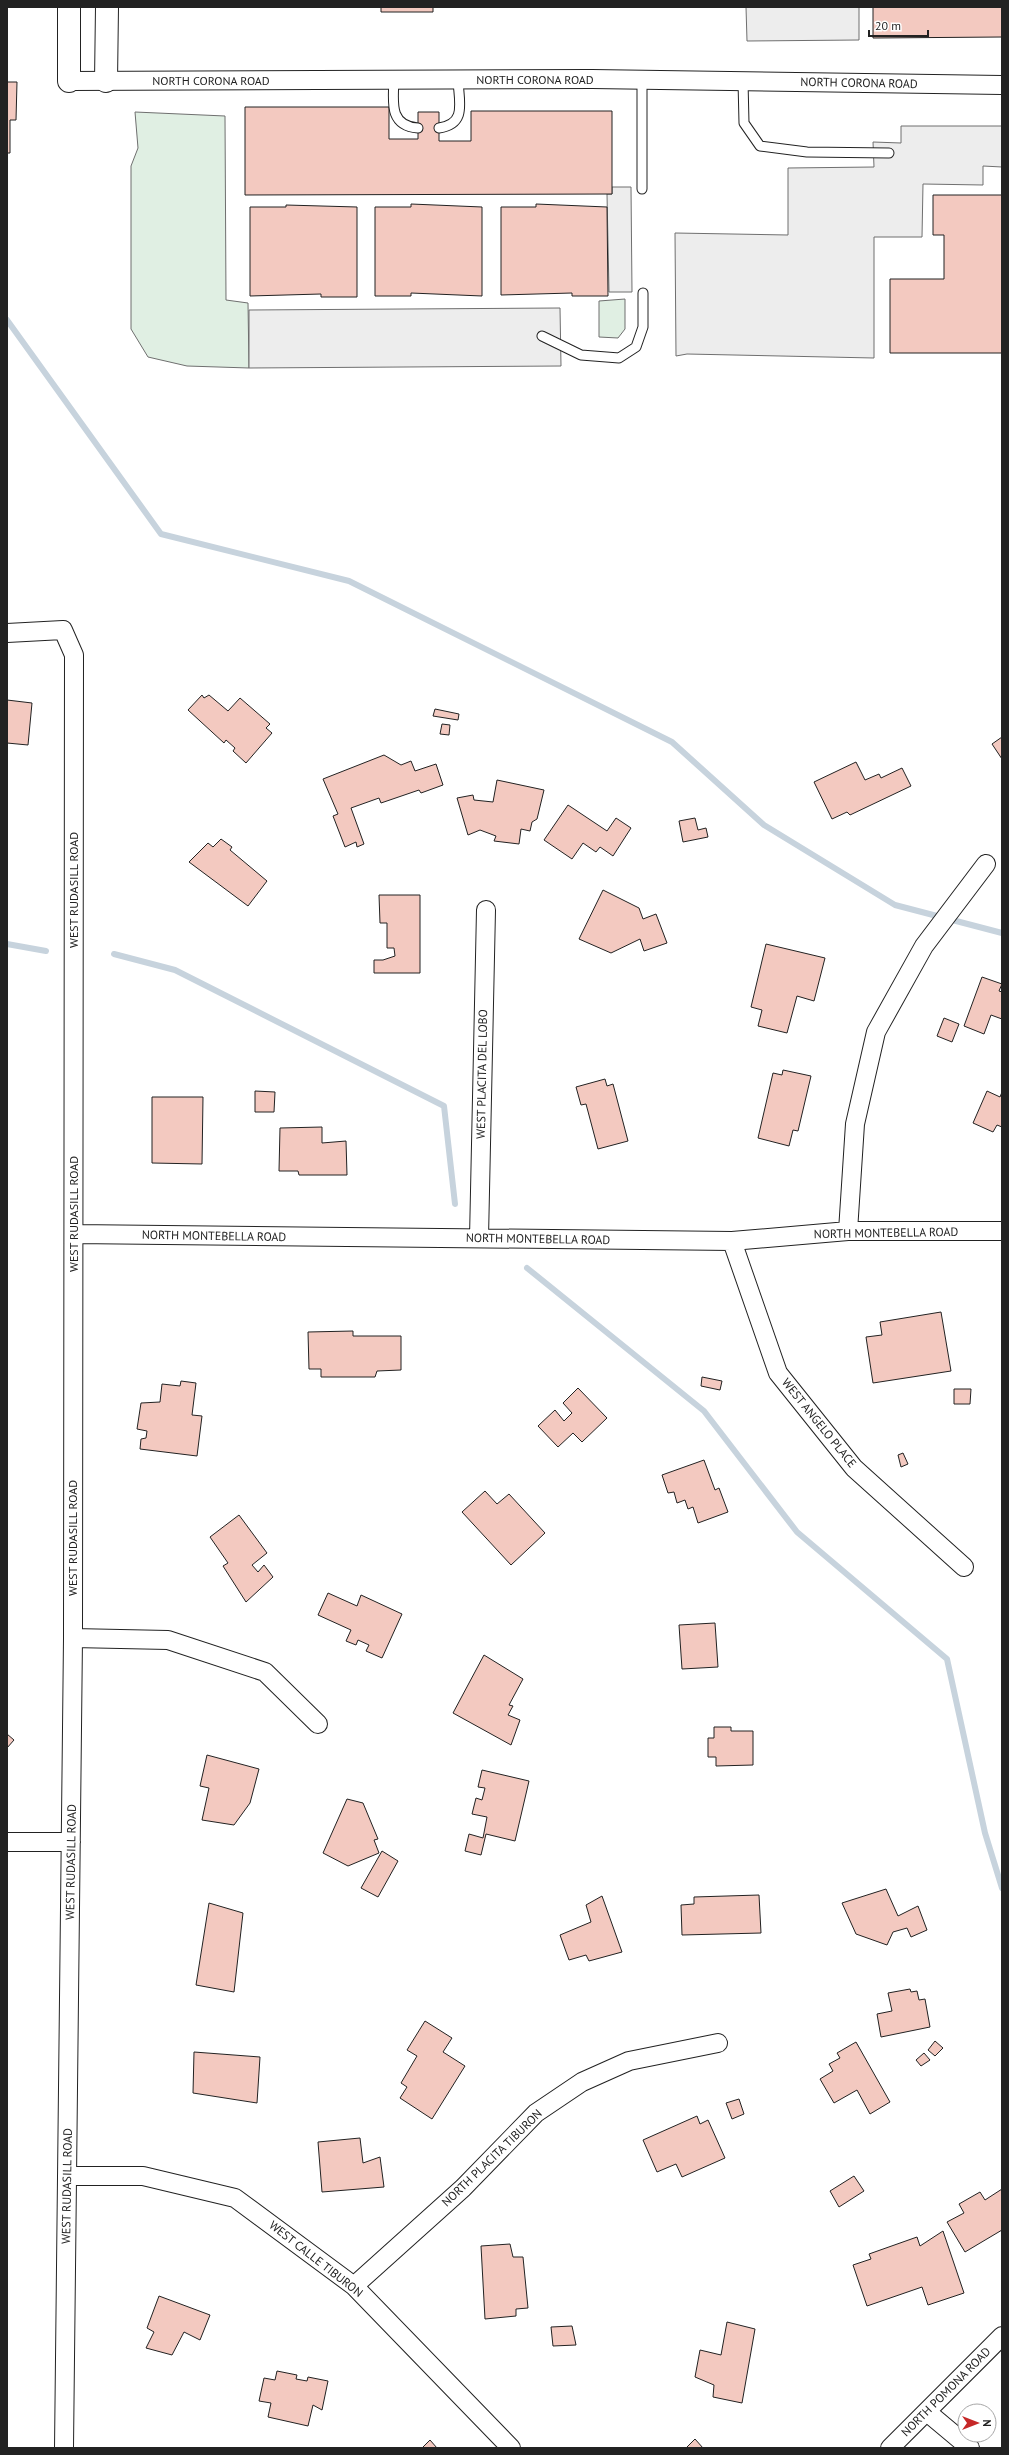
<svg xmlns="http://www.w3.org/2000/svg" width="1009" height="2455" viewBox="0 0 1009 2455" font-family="'PT Sans',sans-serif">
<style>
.green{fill:#e0efe3;stroke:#6f6f6f}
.parking{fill:#ededed;stroke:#6f6f6f}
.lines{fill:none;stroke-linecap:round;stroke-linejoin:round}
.stream{stroke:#c7d3dd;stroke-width:6}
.building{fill:#f3c9c0;stroke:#222}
.service-casing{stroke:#222;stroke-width:11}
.minor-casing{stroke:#222;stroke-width:20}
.tertiary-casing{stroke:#222;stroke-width:24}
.service{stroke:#fff;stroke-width:9}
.minor{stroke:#fff;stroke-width:18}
.tertiary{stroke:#fff;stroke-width:22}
.labels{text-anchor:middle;stroke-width:3;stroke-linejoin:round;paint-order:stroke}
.street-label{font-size:12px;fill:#222;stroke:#fff}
</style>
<rect width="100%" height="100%" fill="#fff"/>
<path class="green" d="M 135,112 L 225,116 L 226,300 L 248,303 L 249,368 L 187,366 L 148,357 L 131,329 L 131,166 L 138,148 Z
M 625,299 L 625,329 L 618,338 L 599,337 L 599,301 Z"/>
<path class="parking" d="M 746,7 L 859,7 L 859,40 L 747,41 Z
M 901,126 L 1002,126 L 1002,167 L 983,166 L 983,185 L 923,184 L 922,237 L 874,237 L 874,358 L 687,354 L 676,356 L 675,233 L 788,235 L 788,168 L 874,167 L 873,142 L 901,143 Z
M 612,187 L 631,187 L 632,292 L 609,292 L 607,194 L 612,194 Z
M 560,308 L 561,366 L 249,368 L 249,310 Z"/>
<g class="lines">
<path class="stream" d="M 7,320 L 161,534 L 349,581 L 672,742 L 764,825 L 895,905 L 1002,933
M 7,944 L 46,951
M 114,954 L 175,970 L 444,1106 L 455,1204
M 527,1268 L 704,1411 L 797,1532 L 947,1659 L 985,1833 L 1002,1888"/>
</g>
<path class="building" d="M 381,7 L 433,7 L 433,12 L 381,12 Z
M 873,7 L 1002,7 L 1002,37 L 873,38 Z
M 7,82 L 17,82 L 16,120 L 10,120 L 10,153 L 7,153 Z
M 245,107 L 389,107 L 389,139 L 418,139 L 418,112 L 439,112 L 439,141 L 471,141 L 471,111 L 612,111 L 612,194 L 245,195 Z
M 933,195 L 1002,195 L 1002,353 L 890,353 L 890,279 L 944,279 L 944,235 L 933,235 Z
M 411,204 L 482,207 L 482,296 L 411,293 L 411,296 L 375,296 L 375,207 L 411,207 Z
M 536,204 L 607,207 L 608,296 L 572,296 L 572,293 L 501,295 L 501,207 L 536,207 Z
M 286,205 L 357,207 L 357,297 L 321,297 L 321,294 L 250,296 L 250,207 L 286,207 Z
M 202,695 L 204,698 L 209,695 L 228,711 L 240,698 L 270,724 L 266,728 L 272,733 L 246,763 L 233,751 L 235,748 L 226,740 L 224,743 L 188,710 Z
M 7,700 L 32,703 L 28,745 L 7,743 Z
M 435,709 L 459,714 L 458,720 L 433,716 Z
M 442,724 L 450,725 L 449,735 L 440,734 Z
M 1002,737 L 1002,759 L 992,744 Z
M 384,755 L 401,765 L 411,761 L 415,771 L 436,764 L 443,785 L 421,793 L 419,790 L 381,803 L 379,798 L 351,808 L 364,844 L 357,847 L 356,842 L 345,847 L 333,816 L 338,814 L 323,779 Z
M 856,762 L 865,780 L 879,774 L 881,778 L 902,768 L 911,786 L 850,815 L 847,812 L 832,819 L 814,782 Z
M 497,780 L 544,790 L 537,819 L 532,822 L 530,831 L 521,829 L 519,844 L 494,841 L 496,836 L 480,830 L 468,835 L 457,798 L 473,795 L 474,800 L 493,802 Z
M 568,805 L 607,831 L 616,818 L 631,828 L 613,856 L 600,847 L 596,852 L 583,843 L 572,859 L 544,840 Z
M 695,818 L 698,830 L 706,828 L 708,837 L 683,842 L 679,821 Z
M 221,839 L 232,847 L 230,850 L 267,881 L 248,906 L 189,862 L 208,843 L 213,847 Z
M 603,890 L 639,908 L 643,919 L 656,914 L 667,943 L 644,951 L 640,939 L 611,953 L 579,939 Z
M 379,895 L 420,895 L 420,973 L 374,973 L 374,960 L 383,960 L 395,956 L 394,948 L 387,948 L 387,923 L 380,923 Z
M 766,944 L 825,958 L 814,1001 L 797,996 L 787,1033 L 758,1026 L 762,1010 L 751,1007 Z
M 982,977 L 1002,984 L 999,991 L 1002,992 L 1002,1019 L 991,1015 L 984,1034 L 964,1026 Z
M 944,1018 L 959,1024 L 952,1042 L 937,1036 Z
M 783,1070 L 811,1076 L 798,1131 L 793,1130 L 789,1146 L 758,1138 L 773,1073 L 782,1075 Z
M 605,1079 L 607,1086 L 613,1084 L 628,1141 L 598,1149 L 586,1104 L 581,1105 L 576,1087 Z
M 255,1091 L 275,1092 L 274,1112 L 255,1112 Z
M 987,1091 L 1000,1097 L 1002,1092 L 1002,1127 L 997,1125 L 993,1132 L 973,1123 Z
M 152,1097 L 203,1097 L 202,1164 L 152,1163 Z
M 322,1127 L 322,1143 L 346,1141 L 347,1175 L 299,1175 L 298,1171 L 279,1171 L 280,1128 Z
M 941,1312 L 951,1371 L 873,1383 L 866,1337 L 882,1335 L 880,1322 Z
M 353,1331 L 353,1336 L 401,1336 L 401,1370 L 377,1371 L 375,1377 L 321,1377 L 321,1369 L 309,1369 L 308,1332 Z
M 702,1377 L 722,1381 L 720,1390 L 701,1386 Z
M 181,1381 L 196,1383 L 192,1415 L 202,1416 L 197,1456 L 140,1449 L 141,1439 L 146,1438 L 147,1431 L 137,1429 L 141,1403 L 160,1402 L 162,1384 L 180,1386 Z
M 578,1388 L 607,1418 L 582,1442 L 573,1433 L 558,1447 L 538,1426 L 555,1410 L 564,1421 L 572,1413 L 563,1403 Z
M 954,1389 L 971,1389 L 970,1404 L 954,1404 Z
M 903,1453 L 908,1464 L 901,1467 L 898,1455 Z
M 704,1460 L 715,1490 L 719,1488 L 728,1512 L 698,1523 L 693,1507 L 688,1509 L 685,1500 L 677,1503 L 674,1492 L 668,1493 L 662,1475 Z
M 485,1491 L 497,1504 L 509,1494 L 545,1533 L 511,1565 L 462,1512 Z
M 239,1515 L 267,1553 L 252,1565 L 258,1572 L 264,1565 L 273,1577 L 246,1602 L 223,1566 L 228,1563 L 210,1537 Z
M 328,1593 L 357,1606 L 361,1595 L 402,1614 L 382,1658 L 366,1651 L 369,1645 L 358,1640 L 356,1645 L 346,1641 L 351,1630 L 318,1615 Z
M 715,1623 L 718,1667 L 682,1669 L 679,1625 Z
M 484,1655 L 523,1679 L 509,1705 L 513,1706 L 508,1715 L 520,1720 L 511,1745 L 453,1713 Z
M 714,1727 L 731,1727 L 731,1731 L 753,1731 L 753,1765 L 716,1766 L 716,1757 L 708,1757 L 708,1738 L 714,1738 Z
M 7,1734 L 14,1740 L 7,1748 Z
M 207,1755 L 259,1769 L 250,1803 L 234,1825 L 202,1820 L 209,1788 L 200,1786 Z
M 482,1770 L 529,1781 L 515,1841 L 486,1834 L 481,1855 L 465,1851 L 469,1834 L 483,1838 L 487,1817 L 472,1814 L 476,1798 L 482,1800 L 485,1788 L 478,1787 Z
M 347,1799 L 363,1803 L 378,1839 L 374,1840 L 379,1853 L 348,1866 L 323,1853 Z
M 382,1851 L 398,1861 L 378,1897 L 361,1888 Z
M 886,1889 L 898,1916 L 918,1906 L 927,1930 L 911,1937 L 907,1928 L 893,1932 L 887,1945 L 856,1934 L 842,1903 Z
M 759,1895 L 761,1933 L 682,1935 L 681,1905 L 694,1904 L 694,1897 Z
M 602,1896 L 622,1952 L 589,1961 L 586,1955 L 569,1960 L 560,1935 L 591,1922 L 586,1905 Z
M 209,1903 L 243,1913 L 234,1992 L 196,1985 Z
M 910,1989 L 911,1992 L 917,1991 L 919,2000 L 925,1999 L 930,2027 L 881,2037 L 877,2014 L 892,2011 L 888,1993 Z
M 425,2021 L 452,2038 L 443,2052 L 465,2066 L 432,2119 L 400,2098 L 407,2087 L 401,2083 L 417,2056 L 407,2050 Z
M 935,2041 L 943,2048 L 935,2056 L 928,2050 Z
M 856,2042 L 890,2102 L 870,2114 L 857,2090 L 834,2103 L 820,2079 L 833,2071 L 829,2064 L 840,2058 L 837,2053 Z
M 194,2052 L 260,2057 L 257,2103 L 193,2093 Z
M 924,2053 L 930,2060 L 921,2066 L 916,2060 Z
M 739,2099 L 744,2114 L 732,2119 L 726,2103 Z
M 697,2116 L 700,2124 L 708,2120 L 725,2158 L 682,2177 L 676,2164 L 657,2172 L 643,2140 Z
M 360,2138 L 363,2163 L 380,2157 L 384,2187 L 322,2192 L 318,2142 Z
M 854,2176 L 864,2191 L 839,2207 L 830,2191 Z
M 1002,2189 L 1002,2230 L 965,2252 L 947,2222 L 964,2213 L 959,2204 L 980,2192 L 985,2200 Z
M 943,2231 L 964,2293 L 928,2305 L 922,2287 L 867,2306 L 853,2265 L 871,2259 L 869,2254 L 917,2237 L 920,2246 Z
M 510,2244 L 513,2257 L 523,2257 L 528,2308 L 516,2309 L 516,2316 L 485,2319 L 481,2246 Z
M 159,2296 L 210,2315 L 200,2340 L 184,2332 L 172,2355 L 146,2348 L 154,2332 L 147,2328 Z
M 727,2322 L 755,2329 L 742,2403 L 713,2397 L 714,2385 L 695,2377 L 700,2350 L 721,2355 Z
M 572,2326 L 576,2345 L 553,2346 L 551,2327 Z
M 277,2371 L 297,2375 L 296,2379 L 307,2381 L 308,2377 L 328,2381 L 322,2410 L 313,2405 L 308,2426 L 268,2417 L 271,2403 L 259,2401 L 264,2378 L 275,2380 Z
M 695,2439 L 703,2448 L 686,2448 Z
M 430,2440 L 437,2448 L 422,2448 Z"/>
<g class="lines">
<defs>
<path id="service" d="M 394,80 C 393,102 389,126 418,128
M 642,80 L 642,189
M 743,81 L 744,123 L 760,146 L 807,152 L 889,153
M 439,128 C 467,124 459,102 458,80
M 542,336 L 581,355 L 619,358 L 636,347 L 643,327 L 643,293"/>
<path id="minor" d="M 69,81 L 592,79 L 1002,85
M 7,633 L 63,630 L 74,655 L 73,1638 L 64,2448
M 848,1231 L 855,1124 L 876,1032 L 924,946 L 986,864
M 74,1234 L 732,1241 L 848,1231 L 1002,1231
M 479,1238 L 486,910
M 732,1241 L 778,1373 L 854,1468 L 964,1567
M 73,1638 L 168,1640 L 265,1672 L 318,1724
M 7,1842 L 71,1842
M 67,2176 L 143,2176 L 235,2198 L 354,2286 L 511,2448
M 354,2286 L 463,2188 L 536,2113 L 582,2082 L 629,2061 L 718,2043
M 927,2412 L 970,2448
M 890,2448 L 1002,2336"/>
<path id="tertiary" d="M 69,81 L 69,7
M 106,81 L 107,7"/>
</defs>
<use href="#service" class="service-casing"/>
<use href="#minor" class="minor-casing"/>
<use href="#tertiary" class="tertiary-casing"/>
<use href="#service" class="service"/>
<use href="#minor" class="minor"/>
<use href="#tertiary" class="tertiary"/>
</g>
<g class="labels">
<g class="street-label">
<text x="535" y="84">NORTH CORONA ROAD</text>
<text x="211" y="85">NORTH CORONA ROAD</text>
<text transform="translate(859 83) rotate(1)" y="4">NORTH CORONA ROAD</text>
<text transform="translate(74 890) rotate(-90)" y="4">WEST RUDASILL ROAD</text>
<text transform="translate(482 1074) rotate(-89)" y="4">WEST PLACITA DEL LOBO</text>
<text transform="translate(74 1214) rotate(-90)" y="4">WEST RUDASILL ROAD</text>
<text transform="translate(886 1233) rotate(-1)" y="4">NORTH MONTEBELLA ROAD</text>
<text transform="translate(214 1236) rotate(1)" y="4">NORTH MONTEBELLA ROAD</text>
<text transform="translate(538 1239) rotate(1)" y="4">NORTH MONTEBELLA ROAD</text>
<text transform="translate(819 1423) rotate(51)" y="4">WEST ANGELO PLACE</text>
<text transform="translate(73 1538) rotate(-90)" y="4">WEST RUDASILL ROAD</text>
<text transform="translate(71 1862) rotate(-89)" y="4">WEST RUDASILL ROAD</text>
<text transform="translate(492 2158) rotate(-44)" y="4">NORTH PLACITA TIBURON</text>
<text transform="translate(67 2186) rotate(-89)" y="4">WEST RUDASILL ROAD</text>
<text transform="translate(316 2259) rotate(38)" y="4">WEST CALLE TIBURON</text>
<text transform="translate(946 2392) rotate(-45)" y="4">NORTH POMONA ROAD</text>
</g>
</g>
<rect width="1009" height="2455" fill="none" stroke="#222222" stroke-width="16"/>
<g transform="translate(977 2423) rotate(90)"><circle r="19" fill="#ffffff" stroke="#a7a7a7"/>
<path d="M0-3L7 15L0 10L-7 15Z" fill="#c62828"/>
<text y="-6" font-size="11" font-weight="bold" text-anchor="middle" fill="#222222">N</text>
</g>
<path d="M869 30v6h59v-6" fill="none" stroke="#222222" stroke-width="2"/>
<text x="875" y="30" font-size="12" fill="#222222" stroke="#ffffff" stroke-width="3" paint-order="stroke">20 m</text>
</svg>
